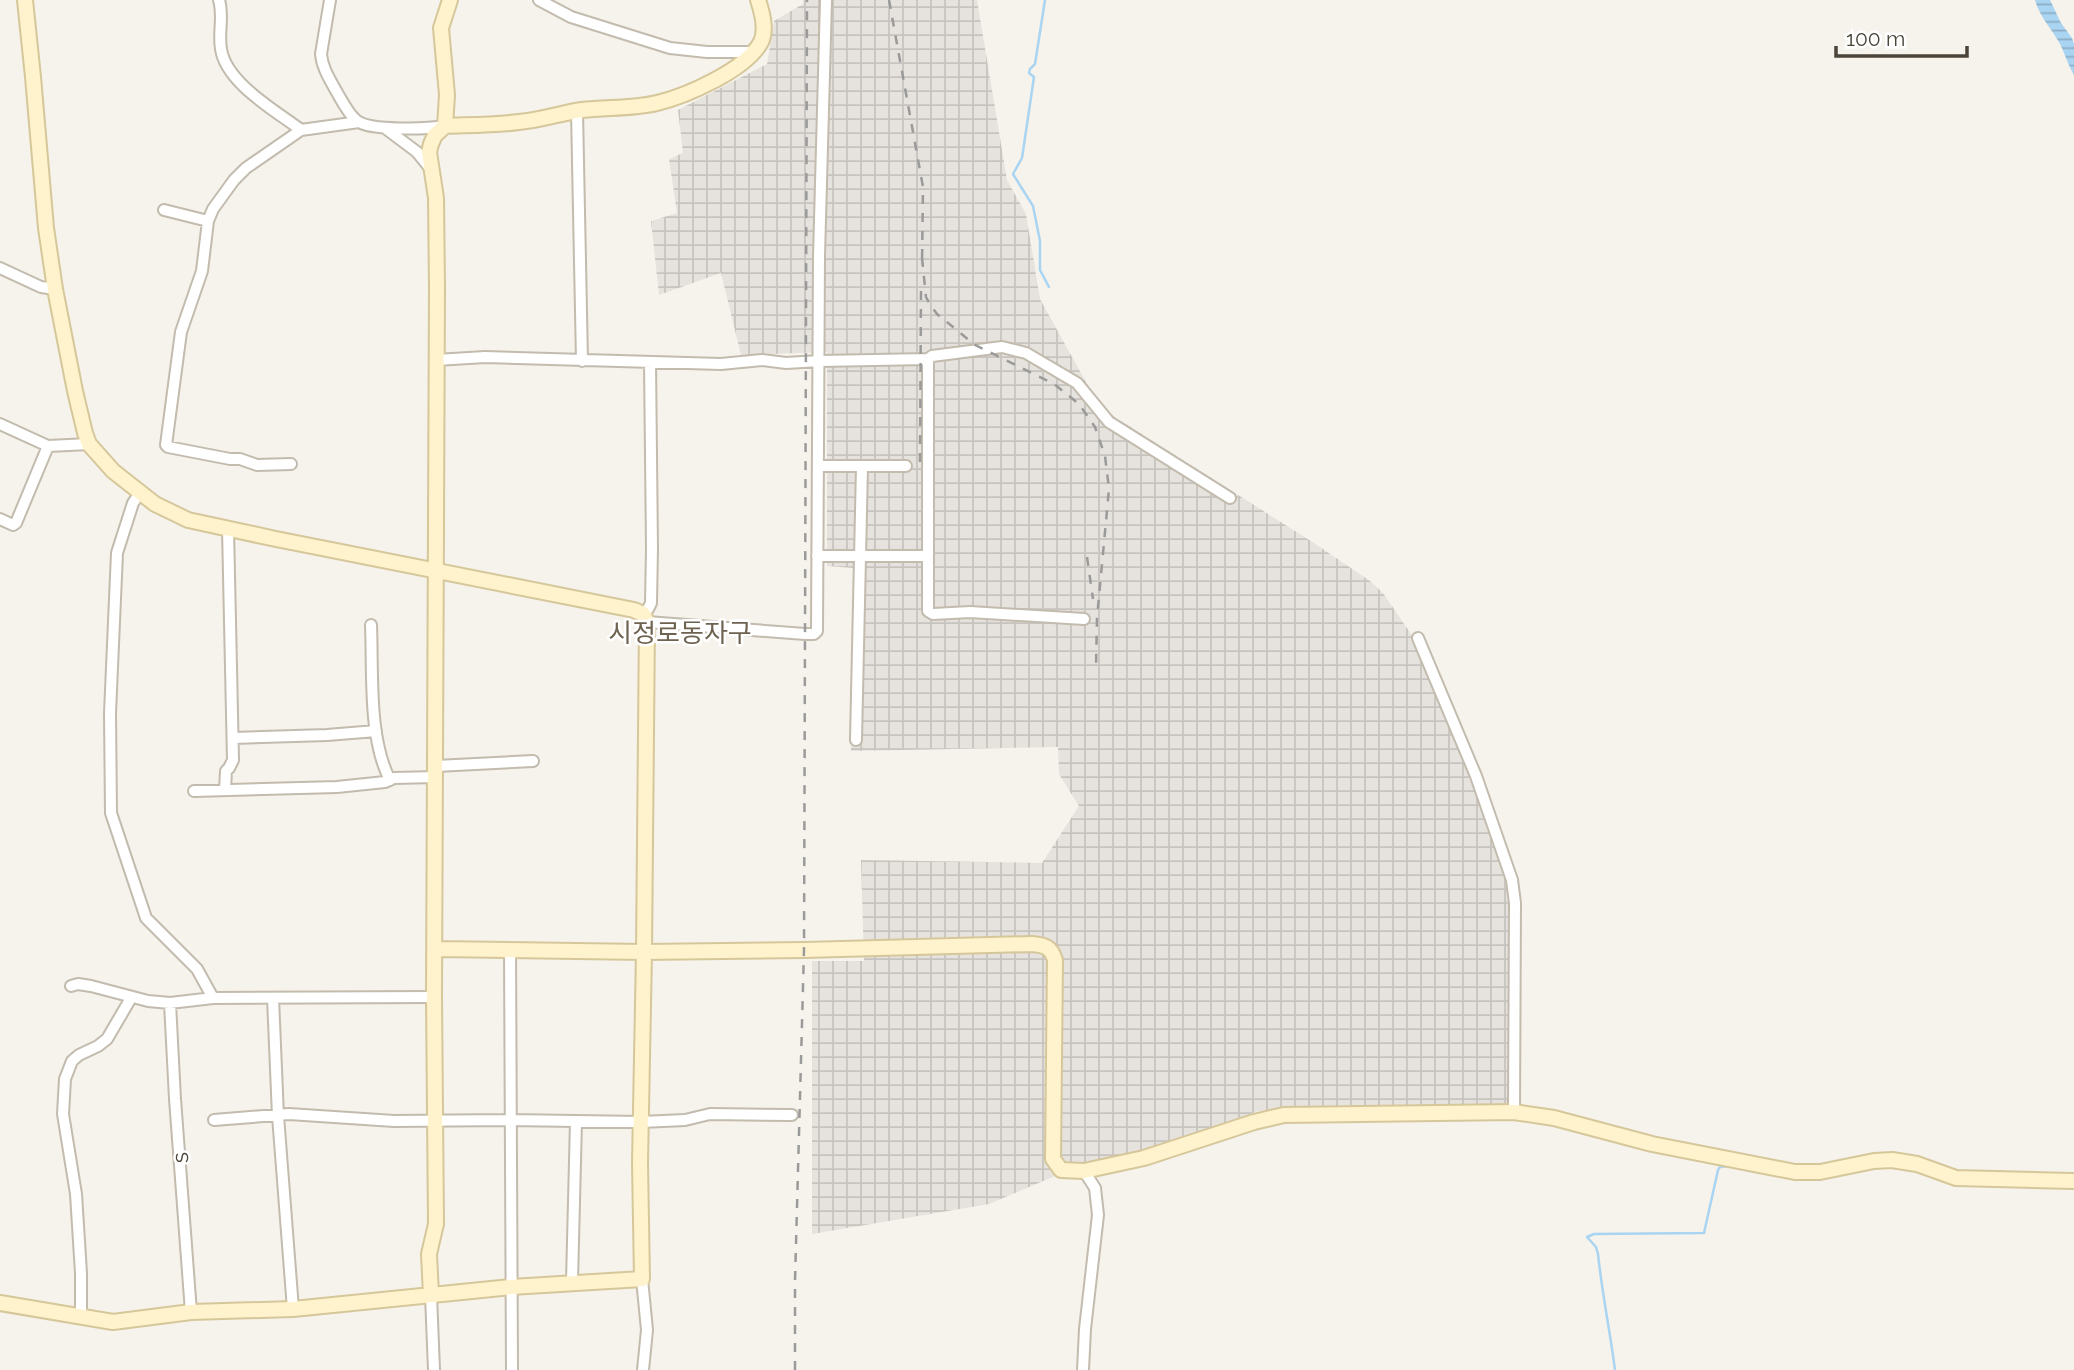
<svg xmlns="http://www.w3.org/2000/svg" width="2074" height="1370" viewBox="0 0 2074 1370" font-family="Raleway,'Noto Sans KR',sans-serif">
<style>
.industrial{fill:url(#industrial-grid)}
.water{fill:url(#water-rules)}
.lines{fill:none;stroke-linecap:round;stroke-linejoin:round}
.stream{stroke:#a9d4f2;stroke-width:2.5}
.street-casing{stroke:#c2bbae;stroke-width:14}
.secondary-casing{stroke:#d6c79b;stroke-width:18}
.street{stroke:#fff;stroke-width:10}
.secondary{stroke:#fff3cd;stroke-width:14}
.rail{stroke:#9a9a9a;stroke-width:2.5;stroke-dasharray:9 9;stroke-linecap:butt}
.labels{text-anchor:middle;stroke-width:5;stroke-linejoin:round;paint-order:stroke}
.street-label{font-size:23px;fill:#4b4439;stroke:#fff}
.quarter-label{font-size:26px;fill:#6e6250;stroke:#fff}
</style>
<defs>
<pattern id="industrial-grid" width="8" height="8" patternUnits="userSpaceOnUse" patternTransform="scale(1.75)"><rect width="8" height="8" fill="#e6e2dd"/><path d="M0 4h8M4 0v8" fill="none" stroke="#c7c3be"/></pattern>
<pattern id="water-rules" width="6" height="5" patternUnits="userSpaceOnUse" patternTransform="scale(1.75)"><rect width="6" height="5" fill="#a9d4f2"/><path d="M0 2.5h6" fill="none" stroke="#8caec5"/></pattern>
</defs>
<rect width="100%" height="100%" fill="#f6f3ec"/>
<path class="industrial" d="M 803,0 L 977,0 L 1007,180 L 1026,214 L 1040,299 L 1087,384 L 1107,412 L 1314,543 L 1370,581 L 1383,593 L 1413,637 L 1469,771 L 1511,891 L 1509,1108 L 1303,1108 L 1258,1111 L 1162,1146 L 1091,1161 L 989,1204 L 812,1234 L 812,961 L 864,961 L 861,860 L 1042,863 L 1079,806 L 1059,774 L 1058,747 L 851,751 L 854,568 L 827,566 L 827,352 L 741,355 L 721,273 L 659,295 L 651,221 L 677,213 L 669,159 L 683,153 L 678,110 L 767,64 L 774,21 L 803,4 Z"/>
<path class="water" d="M 2035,0 L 2050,0 L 2061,23 L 2072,38 L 2074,44 L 2074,75 C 2068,65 2065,54 2060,44 C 2052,29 2039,16 2035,0 Z"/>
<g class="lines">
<path class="stream" d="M 1045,0 L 1035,64 L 1030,69 L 1029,73 L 1034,77 L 1022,158 L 1013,174 L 1033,206 L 1040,241 L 1040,270 L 1049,287
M 1615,1370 C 1610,1331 1602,1293 1598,1254 L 1596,1247 L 1587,1237 L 1594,1234 L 1704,1233 L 1718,1170 L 1720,1167 L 1728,1166"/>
<defs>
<path id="street" d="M 219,0 C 224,17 218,32 221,49 C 226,83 276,111 301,130
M 330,0 L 321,54 C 322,67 329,78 335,89 C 341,99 348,114 357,121 C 371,131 427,129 445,126
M 539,0 L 571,17 L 670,48 L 707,52 L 753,52
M 577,111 L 582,361
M 385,128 L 417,152 L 430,168
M 164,210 L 208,221
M 0,268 L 41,287 L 55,289
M 928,359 L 928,611 L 933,614 L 970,612 L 1084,619
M 436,360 L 485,357 L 721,364 L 762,360 L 786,363 L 820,361 L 928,359 L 932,356 L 1002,347 L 1026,353 L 1077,383 L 1109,422 L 1230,498
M 0,424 L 48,446 L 89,444
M 291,464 L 257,465 L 240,459 L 230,459 L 168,447 L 166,445 L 181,332 L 202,271 L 208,221 L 213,209 L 234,180 L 246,168 L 301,130 L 359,122
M 818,466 L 906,466
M 140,493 L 133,503 L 117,553 L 110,713 L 111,813 L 146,918 L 197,969 L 213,998
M 0,519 L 13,525 L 16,523 L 48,446
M 817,556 L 928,556
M 643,614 L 648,609 L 651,603 L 652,548 L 650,362
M 647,622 L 805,634 L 814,634 L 817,631 L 819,256 L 826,0
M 371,625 C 373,672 368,738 390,780
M 1418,638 L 1476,776 L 1512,880 L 1515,903 L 1514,1112
M 233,738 L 327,735 L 376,731
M 856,740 L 862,466
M 436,766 L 533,761
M 225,790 L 226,771 L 229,768 L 233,760 L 228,529
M 194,791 L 337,787 L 385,782 L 394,778 L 436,777
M 510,949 L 512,1370
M 71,986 L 78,984 L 91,986 L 148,1001 L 170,1003 L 213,998 L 434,997
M 273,998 L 278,1116 L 293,1309
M 170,1003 L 175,1099 L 191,1312
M 214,1120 L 289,1114 L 394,1121 L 510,1120 L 641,1122 L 685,1120 L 710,1114 L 792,1115
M 642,1279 L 647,1330 L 643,1370
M 572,1282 L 576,1121
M 431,1295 L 434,1370
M 81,1318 L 81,1273 L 76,1194 L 63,1114 L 65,1079 L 72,1061 L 79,1055 L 98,1046 L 107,1039 L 131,998
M 1083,1370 L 1085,1329 L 1098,1215 L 1095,1188 L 1084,1171"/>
<path id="secondary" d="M 445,126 L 447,95 L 441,28 L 450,0
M 435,949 L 644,952 L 804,950 L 1032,944 C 1045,945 1051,947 1055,960 L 1053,1159 L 1061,1170 L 1084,1171 L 1144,1158 L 1254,1122 L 1284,1115 L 1514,1112 L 1554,1118 L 1652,1144 L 1795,1172 L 1820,1172 L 1874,1161 L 1892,1160 L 1917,1164 L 1956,1178 L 2074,1181
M 431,1295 L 429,1254 L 436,1224 L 434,997 L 437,287 L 436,198 L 429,152 L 431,144 L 435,135 L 445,126 C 469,125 495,125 519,122 C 541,120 561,113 582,110 C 607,107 632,109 657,103 C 686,96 746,70 761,42 C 767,29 762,12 758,0
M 0,1303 L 113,1322 L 191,1312 L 293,1309 L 511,1287 L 642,1279 L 640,1163 L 644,952 L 647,622 L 643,614 L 634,610 L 276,539 L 188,520 L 155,504 L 113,471 L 89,444 L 85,433 L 75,391 L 55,289 L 46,228 L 33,77 L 25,0"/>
</defs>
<use href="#street" class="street-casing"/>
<use href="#secondary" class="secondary-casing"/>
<use href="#street" class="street"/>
<use href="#secondary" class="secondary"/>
<path class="rail" d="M 889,0 L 923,187 L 922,266
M 922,258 L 926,297 L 931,306 L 937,314 L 975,345 L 1054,384 L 1079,404 L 1095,427 L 1105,456 L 1109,489 L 1097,618 L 1096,668
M 920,462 L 921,291
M 1087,557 L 1093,599
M 795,1370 L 795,1281 L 804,950 L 807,0"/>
</g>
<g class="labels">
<g class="street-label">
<text transform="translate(180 1158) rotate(-95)" y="8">s</text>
</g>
<g class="quarter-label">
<text x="680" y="642">시정로동자구</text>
</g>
</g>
<path d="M1836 46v10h131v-10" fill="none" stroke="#4b4439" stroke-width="3.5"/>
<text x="1846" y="46" font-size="21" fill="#4b4439" stroke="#ffffff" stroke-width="5" paint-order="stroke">100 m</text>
</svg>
